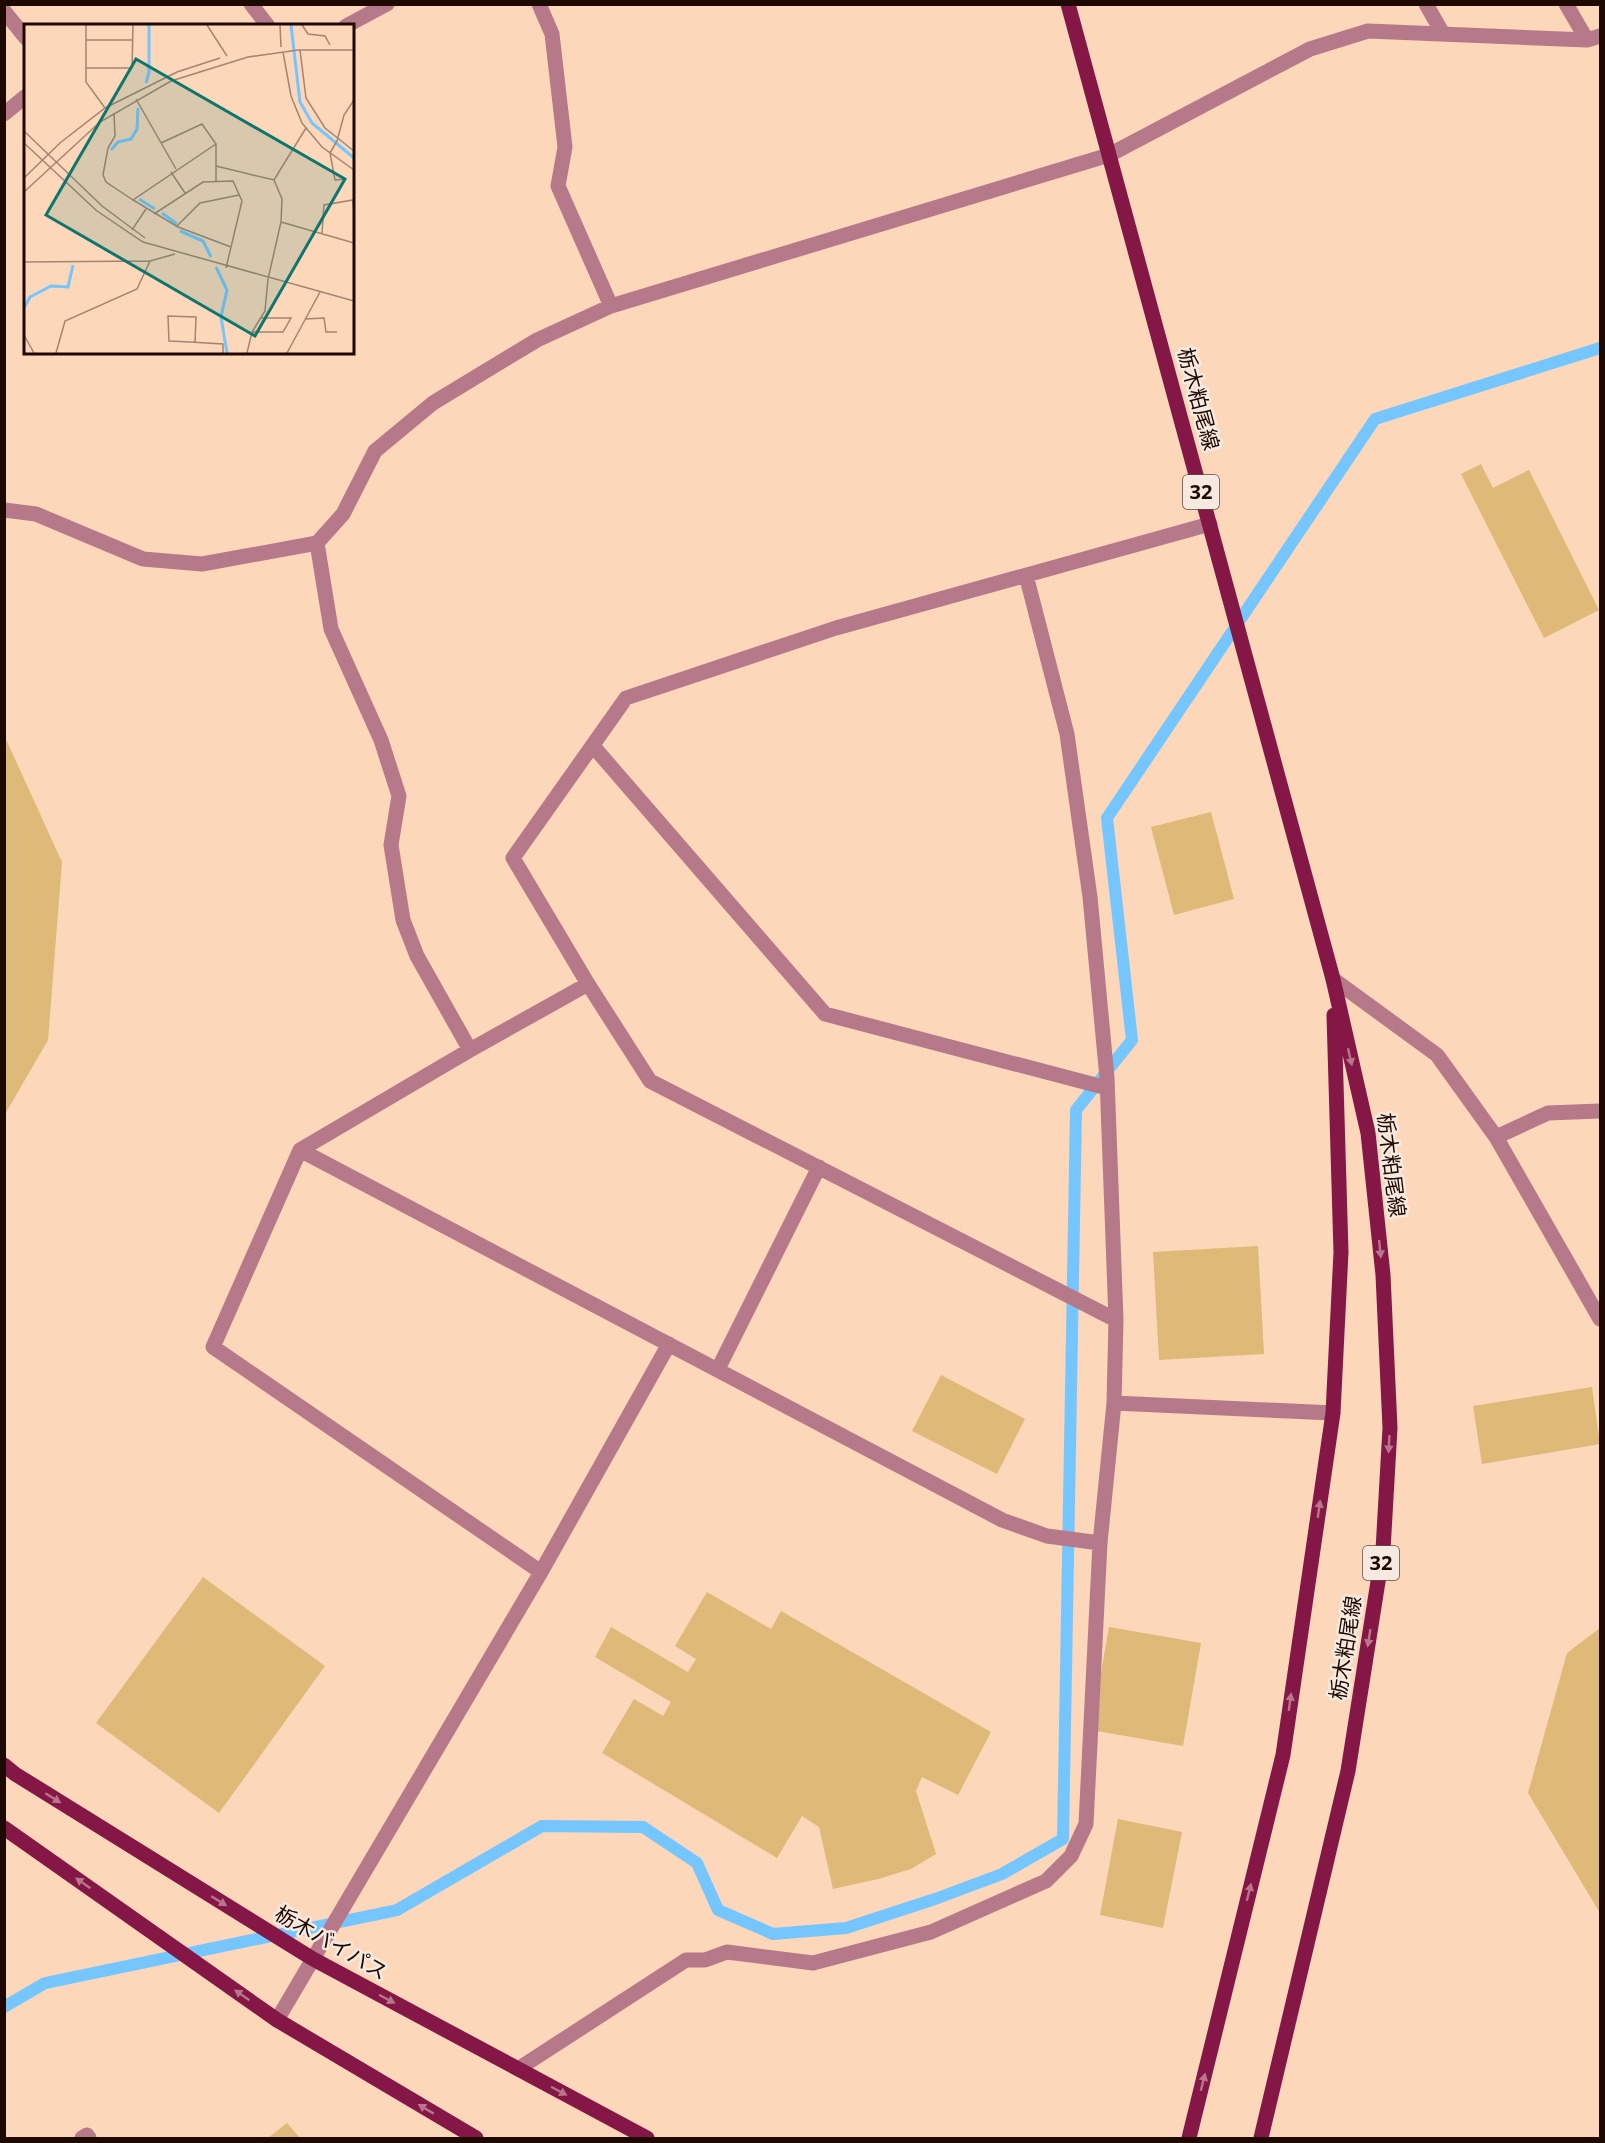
<svg xmlns="http://www.w3.org/2000/svg" width="1605" height="2143" viewBox="0 0 1605 2143" font-family="'Open Sans','Noto Sans JP',sans-serif">
<style>
.lines{fill:none;stroke-linecap:round;stroke-linejoin:round}
.stream{stroke:#75c6ff;stroke-width:12}
.building{fill:#deb978}
.minor{stroke:#b5798a;stroke-width:15}
.major{stroke:#851746;stroke-width:15}
.oneway{fill:#b8768b}
.labels{text-anchor:middle;stroke-width:5;stroke-linejoin:round;paint-order:stroke}
.shield{fill:#f6eae0;stroke:#5e4c43;stroke-width:1.5}
.shield-label{font-size:20px;font-weight:bold;fill:#1d0900}
.street-label{font-size:21px;fill:#1d0900;stroke:#f6eae0}
.inset-river{fill:none;stroke:#75c6ff;stroke-width:3}
.inset-road{fill:none;stroke:#a38570;stroke-width:1.5}
.view{fill:#0f766e;fill-opacity:0.15;stroke:#0f766e;stroke-width:3}
.inset-edge{fill:none;stroke:#1d0900;stroke-width:3}
</style>
<rect width="100%" height="100%" fill="#fcd7ba"/>
<g class="lines">
<path class="stream" d="M 4,2007 L 45,1983 L 397,1910 L 542,1826 L 643,1827 L 697,1863 L 718,1910 L 773,1934 L 846,1928 L 935,1899 L 1002,1874 L 1063,1839 L 1076,1110 L 1132,1040 L 1107,818 L 1375,419 L 1600,348"/>
</g>
<path class="building" d="M 1481,464 L 1493,488 L 1529,470 L 1599,610 L 1544,638 L 1461,474 Z
M 4,735 L 62,862 L 48,1040 L 4,1116 Z
M 1211,812 L 1234,899 L 1174,915 L 1151,827 Z
M 1258,1246 L 1264,1354 L 1159,1360 L 1153,1252 Z
M 941,1375 L 1025,1419 L 997,1474 L 912,1431 Z
M 1592,1387 L 1600,1444 L 1482,1464 L 1473,1406 Z
M 203,1577 L 325,1666 L 219,1813 L 96,1723 Z
M 707,1592 L 771,1629 L 781,1611 L 991,1732 L 958,1795 L 922,1777 L 916,1791 L 936,1854 L 911,1869 L 878,1879 L 833,1889 L 819,1827 L 802,1816 L 777,1858 L 602,1753 L 634,1699 L 663,1716 L 671,1702 L 595,1657 L 611,1627 L 688,1672 L 696,1659 L 675,1646 Z
M 1109,1627 L 1201,1643 L 1183,1746 L 1091,1730 Z
M 1600,1628 L 1600,1913 L 1528,1793 L 1567,1653 Z
M 1118,1819 L 1182,1832 L 1163,1928 L 1100,1915 Z
M 287,2123 L 300,2138 L 268,2138 Z"/>
<g class="lines">
<path class="minor" d="M 251,4 L 268,26
M 539,4 L 552,34 L 565,147 L 558,186 L 611,306
M 1426,4 L 1443,34
M 1566,4 L 1587,40
M 4,11 L 26,38
M 346,26 L 387,4
M 4,114 L 26,96
M 4,510 L 36,514 L 143,559 L 202,564 L 317,543 L 331,629 L 381,740 L 399,796 L 391,845 L 403,920 L 417,956 L 470,1050
M 317,543 L 343,514 L 375,451 L 433,403 L 537,340 L 611,306 L 1109,155 L 1310,49 L 1368,31 L 1587,40 L 1600,36
M 593,746 L 825,1014 L 1107,1088
M 1333,979 L 1437,1055 L 1496,1137 L 1600,1319
M 1496,1137 L 1548,1113 L 1600,1111
M 300,1150 L 1002,1520 L 1047,1536 L 1100,1543 L 1114,1403 L 1116,1320 L 1107,1078 L 1090,897 L 1067,734 L 1026,575
M 1116,1320 L 650,1081 L 588,984 L 513,858 L 626,698 L 836,628 L 1210,524
M 718,1369 L 819,1167
M 1114,1403 L 1333,1413
M 541,1572 L 213,1347 L 300,1150 L 470,1050 L 588,984
M 277,2020 L 541,1572 L 669,1344
M 518,2069 L 686,1960 L 705,1960 L 727,1952 L 813,1963 L 931,1932 L 1046,1881 L 1071,1856 L 1086,1824 L 1100,1543
M 82,2138 L 87,2135 L 89,2138"/>
<path class="major" d="M 1068,4 L 1333,979 L 1368,1133 L 1383,1275 L 1390,1428 L 1383,1550 L 1348,1771 L 1261,2138
M 4,1765 L 15,1774 L 313,1959 L 647,2138
M 4,1828 L 277,2020 L 476,2138
M 1189,2138 L 1283,1755 L 1333,1413 L 1341,1252 L 1334,1015"/>
</g>
<defs><path id="oneway-solid" d="M-6-.8H1V-3.2L6.5 0L1 3.2V.8H-6Z" transform="scale(1.5)"/></defs>
<g class="oneway">
<use href="#oneway-solid" transform="translate(1350 1057) rotate(77)"/>
<use href="#oneway-solid" transform="translate(1380 1249) rotate(84)"/>
<use href="#oneway-solid" transform="translate(1389 1444) rotate(93)"/>
<use href="#oneway-solid" transform="translate(1319 1509) rotate(-82)"/>
<use href="#oneway-solid" transform="translate(1369 1638) rotate(99)"/>
<use href="#oneway-solid" transform="translate(1290 1702) rotate(-82)"/>
<use href="#oneway-solid" transform="translate(53 1798) rotate(32)"/>
<use href="#oneway-solid" transform="translate(83 1883) rotate(-145)"/>
<use href="#oneway-solid" transform="translate(1249 1892) rotate(-76)"/>
<use href="#oneway-solid" transform="translate(219 1901) rotate(32)"/>
<use href="#oneway-solid" transform="translate(242 1995) rotate(-145)"/>
<use href="#oneway-solid" transform="translate(387 1999) rotate(28)"/>
<use href="#oneway-solid" transform="translate(1203 2082) rotate(-76)"/>
<use href="#oneway-solid" transform="translate(559 2091) rotate(28)"/>
<use href="#oneway-solid" transform="translate(426 2109) rotate(-149)"/>
</g>
<g class="labels">
<g class="shield">
<rect x="1183" y="475" width="36" height="34" rx="4.5"/>
<rect x="1363" y="1546" width="36" height="34" rx="4.5"/>
</g>
<g class="shield-label">
<text x="1201" y="499">32</text>
<text x="1381" y="1570">32</text>
</g>
<g class="street-label">
<text transform="translate(1198 399) rotate(75)" y="7">栃木粕尾線</text>
<text transform="translate(1391 1165) rotate(83)" y="7">栃木粕尾線</text>
<text transform="translate(1346 1648) rotate(-81)" y="7">栃木粕尾線</text>
<text transform="translate(331 1943) rotate(30)" y="7">栃木バイパス</text>
</g>
</g>
<g transform="translate(24 24)">
<rect width="330" height="330" fill="#fcd7ba"/>
<path class="inset-river" d="M 267,1 L 276,78 L 288,99 L 330,134M 122,59 L 125,48 L 125,1M 87,126 L 94,118 L 107,115 L 113,105 L 114,84M 115,175 L 131,185M 138,189 L 153,200M 156,207 L 179,217 L 187,233M 192,243 L 203,266 L 197,293 L 203,329M 0,284 L 6,273 L 27,262 L 44,263 L 49,241"/>
<path class="inset-road" d="M 62,1 L 62,58 L 81,84M 183,1 L 203,32M 256,1 L 257,23M 278,1 L 284,10 L 301,12 L 306,21M 62,16 L 108,16M 276,26 L 282,74 L 301,104 L 330,127M 259,28 L 267,72 L 278,99 L 298,123 L 330,146M 62,44 L 108,44 L 109,1M 112,75 L 152,145M 90,89 L 91,112 L 84,124 L 79,151 L 82,158 L 109,176M 0,107 L 78,182 L 121,214M 0,119 L 73,187 L 119,218 L 330,277M 137,119 L 178,100 L 192,120 L 192,157M 192,120 L 109,176 L 154,203 L 207,223M 192,142 L 250,156 L 282,104M 147,148 L 161,169M 0,154 L 36,119 L 81,84 L 153,48 L 196,34M 322,155 L 311,156 L 306,129 L 313,117 L 320,91 L 330,76M 0,168 L 76,98 L 147,57 L 224,33 L 274,26 L 330,26M 130,190 L 179,158 L 209,157 L 218,177 L 202,244M 257,198 L 330,219M 153,202 L 176,179 L 215,171M 108,206 L 122,185M 298,209 L 300,181 L 329,176 L 330,192M 0,238 L 126,237 L 151,230M 281,295 L 300,294 L 302,308 L 313,308M 228,308 L 259,308 L 267,294 L 237,294M 0,311 L 10,329M 171,319 L 172,293 L 144,292 L 145,317 L 166,318 L 199,320 L 199,329M 32,329 L 41,297 L 113,265 L 126,237M 223,329 L 228,308 L 241,287 L 244,255 L 257,198 L 258,175 L 250,156M 263,329 L 296,268"/>
<path class="view" d="M 112,35 L 321,155 L 231,312 L 22,191 Z"/>
<rect width="330" height="330" class="inset-edge"/>
</g>
<rect width="1605" height="2143" fill="none" stroke="#1d0900" stroke-width="12"/>
</svg>
